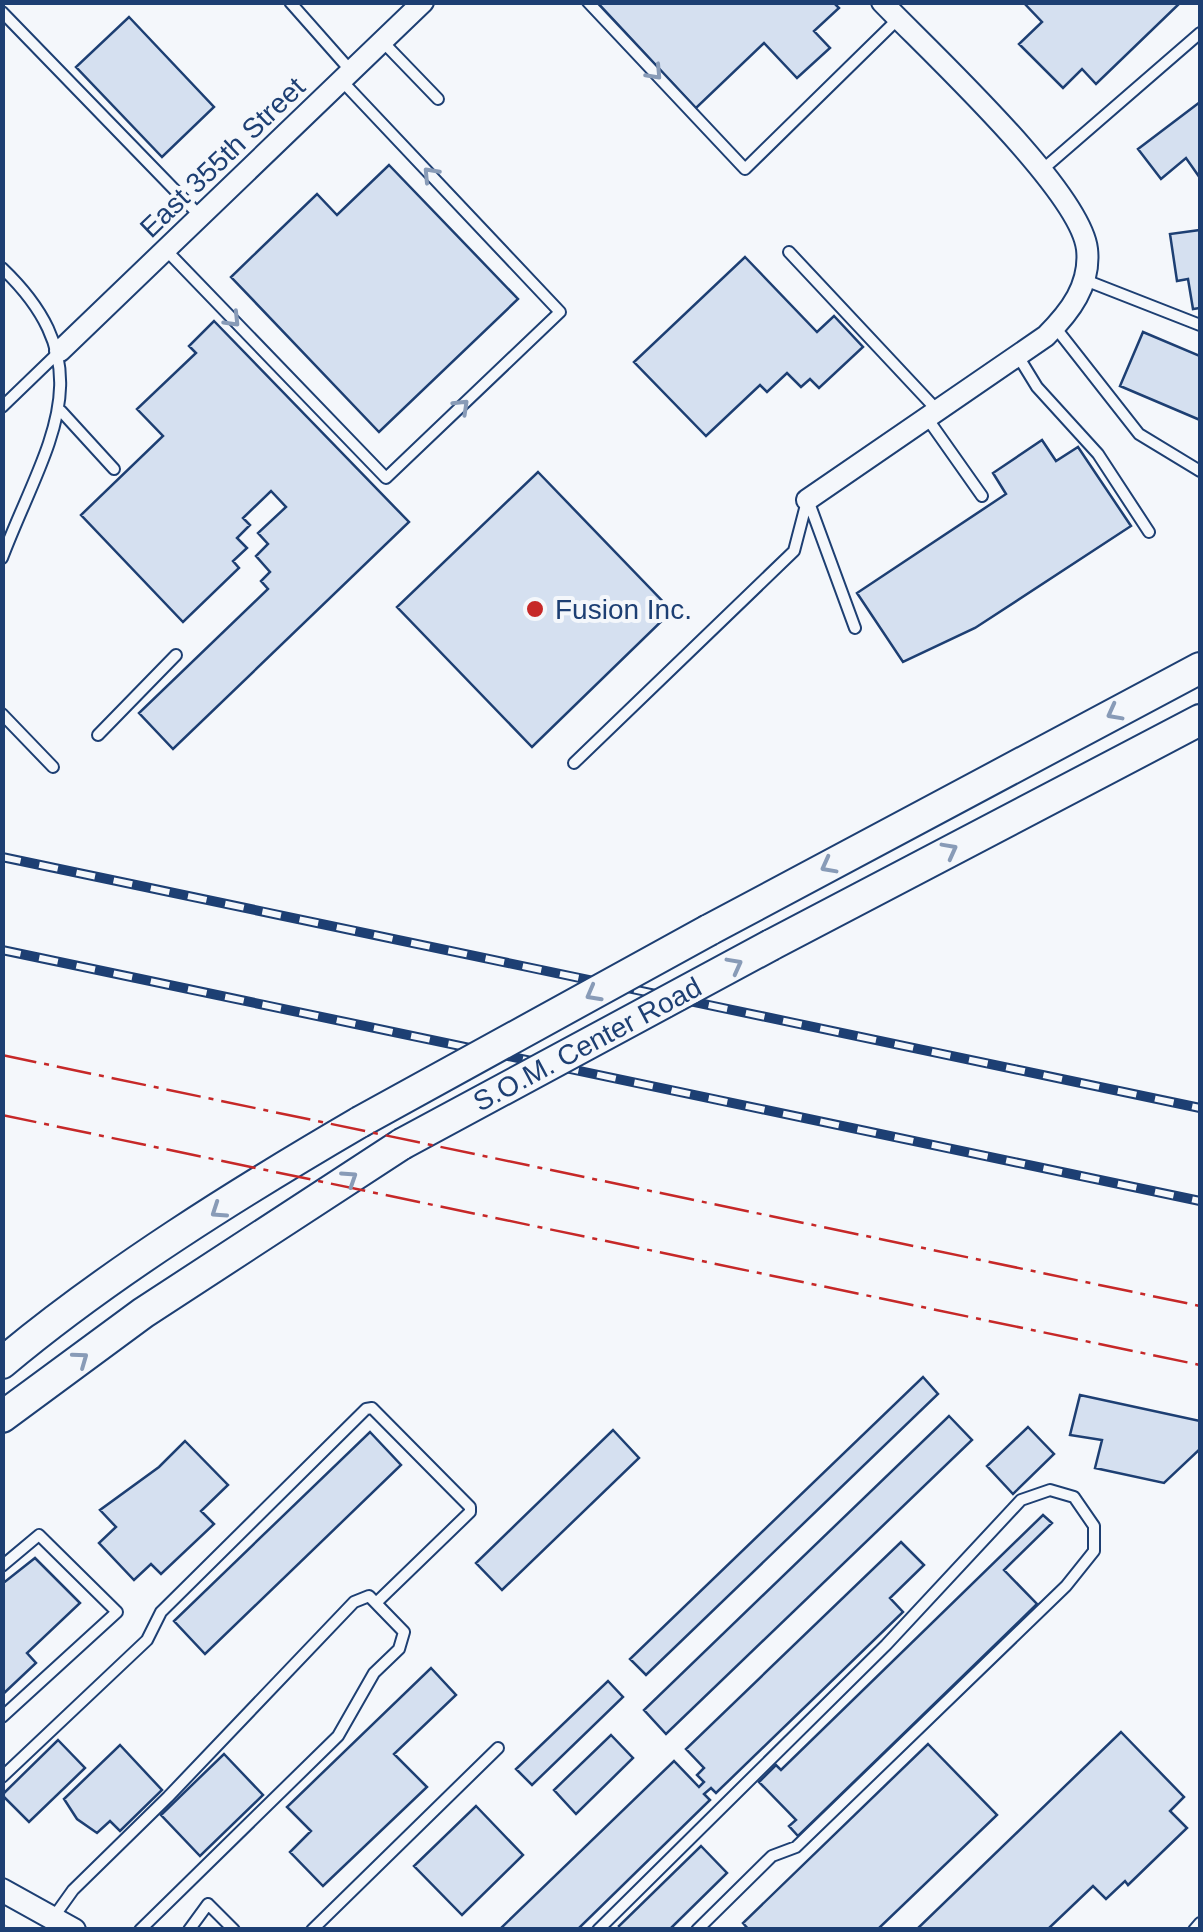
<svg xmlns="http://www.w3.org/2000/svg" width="1203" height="1932" viewBox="0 0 1203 1932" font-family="Arial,sans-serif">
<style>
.building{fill:#d5e0f0;stroke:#1d3f73;stroke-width:2.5}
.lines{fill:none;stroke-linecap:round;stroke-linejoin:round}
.service-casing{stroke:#1d3f73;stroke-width:14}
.minor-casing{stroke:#1d3f73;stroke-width:24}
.tertiary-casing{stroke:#1d3f73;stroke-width:26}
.primary-casing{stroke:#1d3f73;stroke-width:34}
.service{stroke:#f4f7fb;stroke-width:10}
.minor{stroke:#f4f7fb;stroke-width:20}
.tertiary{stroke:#f4f7fb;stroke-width:22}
.primary{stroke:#f4f7fb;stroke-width:30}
.rail-casing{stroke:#1d3f73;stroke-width:10}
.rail{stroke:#f4f7fb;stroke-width:6;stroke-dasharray:19;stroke-linecap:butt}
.primary-bridge-casing{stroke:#1d3f73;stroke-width:34;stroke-linecap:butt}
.primary-bridge{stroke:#f4f7fb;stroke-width:30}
.power{stroke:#c62828;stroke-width:2.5;stroke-dasharray:35 8 5 8;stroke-linecap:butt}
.oneway{stroke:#889bb7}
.poi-dot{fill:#c62828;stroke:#f4f7fb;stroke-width:4}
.labels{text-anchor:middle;stroke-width:8;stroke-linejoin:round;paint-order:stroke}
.street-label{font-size:28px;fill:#1d3f73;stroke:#f4f7fb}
.poi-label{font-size:28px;fill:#1d3f73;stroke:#f4f7fb;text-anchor:start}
</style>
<rect width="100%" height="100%" fill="#f4f7fb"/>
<path class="building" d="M 597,2 L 833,2 L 839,8 L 814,31 L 830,48 L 797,78 L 764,43 L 696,108 Z
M 1023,2 L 1181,2 L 1096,84 L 1082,69 L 1063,88 L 1019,44 L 1042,22 Z
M 129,17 L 214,107 L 162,157 L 76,67 Z
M 1200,102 L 1200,178 L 1186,158 L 1161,179 L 1138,149 Z
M 389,165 L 518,299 L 379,432 L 231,277 L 317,194 L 337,215 Z
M 1200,230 L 1200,308 L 1193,309 L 1188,279 L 1177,281 L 1170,234 Z
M 745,257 L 817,332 L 834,316 L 863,347 L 819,388 L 810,379 L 801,387 L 787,373 L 767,392 L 760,385 L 706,436 L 634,362 Z
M 214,321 L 409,522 L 173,749 L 139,713 L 268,589 L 261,581 L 270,572 L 256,556 L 268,544 L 258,533 L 286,507 L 271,491 L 243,518 L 250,525 L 237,538 L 247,548 L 233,561 L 239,568 L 183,622 L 81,515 L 163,436 L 137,409 L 196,353 L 189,346 Z
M 1143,332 L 1200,356 L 1200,420 L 1120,386 Z
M 1042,440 L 1056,461 L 1078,447 L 1131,526 L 975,628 L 903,662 L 857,593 L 1006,494 L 993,473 Z
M 538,472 L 672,611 L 532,747 L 397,607 Z
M 923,1377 L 938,1394 L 646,1675 L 630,1659 Z
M 1080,1395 L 1200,1421 L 1200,1449 L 1164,1483 L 1095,1468 L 1102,1440 L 1070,1435 Z
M 949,1416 L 972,1440 L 666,1734 L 644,1710 Z
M 1028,1427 L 1054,1454 L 1013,1494 L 987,1466 Z
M 613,1430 L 639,1458 L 502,1590 L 476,1563 Z
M 370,1432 L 401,1465 L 205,1654 L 174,1621 Z
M 185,1441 L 228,1485 L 201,1511 L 214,1524 L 161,1574 L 151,1564 L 134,1580 L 99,1543 L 116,1527 L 100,1510 L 159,1467 Z
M 1043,1515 L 1052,1523 L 1004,1570 L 1037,1604 L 798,1836 L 789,1826 L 796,1820 L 759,1782 L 776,1765 L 781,1770 Z
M 901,1542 L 924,1565 L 890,1598 L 903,1612 L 716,1793 L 711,1788 L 704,1794 L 710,1800 L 577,1930 L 499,1930 L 674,1761 L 699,1787 L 704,1782 L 697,1775 L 704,1768 L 686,1749 Z
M 35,1558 L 80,1603 L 27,1653 L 36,1663 L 2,1695 L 2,1584 Z
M 431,1668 L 456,1695 L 394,1754 L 427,1787 L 323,1886 L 290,1852 L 311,1831 L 287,1807 Z
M 608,1681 L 623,1697 L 532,1785 L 516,1769 Z
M 1121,1732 L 1184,1797 L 1170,1811 L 1187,1828 L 1128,1885 L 1125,1881 L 1106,1899 L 1093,1886 L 1047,1930 L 916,1930 Z
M 611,1735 L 633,1758 L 576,1814 L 554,1790 Z
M 58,1740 L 85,1768 L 29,1822 L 2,1795 Z
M 928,1744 L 997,1815 L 877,1930 L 749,1930 L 743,1923 Z
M 120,1745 L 162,1790 L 120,1831 L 110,1821 L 97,1833 L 77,1819 L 64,1799 Z
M 224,1754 L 263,1795 L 200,1856 L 161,1815 Z
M 476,1806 L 523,1855 L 462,1915 L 414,1866 Z
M 701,1846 L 727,1873 L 669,1930 L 623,1930 L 619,1926 Z"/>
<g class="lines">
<defs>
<path id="service" d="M 290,2 L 351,71
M 588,2 L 745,169 L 898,19
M 2,12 L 200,216
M 382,41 L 438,99
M 1042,170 L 1200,33
M 166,250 L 386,478 L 560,312 L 341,80
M 789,252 L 937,410
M 2,268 C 108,369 45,445 2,558
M 1085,280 L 1200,325
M 1055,327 L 1139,434 L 1200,471
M 1018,356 L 1037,387 L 1098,454 L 1149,532
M 2,407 L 60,351
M 61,411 L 114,469
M 927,418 L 982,496
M 808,500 L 855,628
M 2,714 L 53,767
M 98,735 L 176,655
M 574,763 L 794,551 L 807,501
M 2,1566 L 39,1535 L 117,1612 L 2,1717
M 2,1777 L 147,1640 L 161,1612 L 366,1409 L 372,1408 L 470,1507 L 470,1512 L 376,1603
M 53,1918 L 73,1890 L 168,1797 L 354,1602 L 369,1596 L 404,1632 L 399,1649 L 374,1673 L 338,1736 L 140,1930
M 189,1930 L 208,1904 L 234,1930
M 312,1930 L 498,1748
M 598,1930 L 886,1645 L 1021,1500 L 1050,1490 L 1074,1497 L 1094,1526 L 1094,1551 L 1066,1586 L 796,1847 L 772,1856 L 697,1930
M 1194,1930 L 1200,1923"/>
<path id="minor" d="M 60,351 L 423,2
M 807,500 L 1046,336 C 1070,312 1091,285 1087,249 C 1080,190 928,50 882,2"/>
<path id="tertiary" d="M 2,1890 L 74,1930"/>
<path id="primary" d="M 709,930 L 1200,668
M 771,945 L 1200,720
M 2,1363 C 108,1274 240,1192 360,1122
M 2,1417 L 143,1313 L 402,1144"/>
</defs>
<use href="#service" class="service-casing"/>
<use href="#minor" class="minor-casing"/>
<use href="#tertiary" class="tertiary-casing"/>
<use href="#primary" class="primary-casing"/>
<use href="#service" class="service"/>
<use href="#minor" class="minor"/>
<use href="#tertiary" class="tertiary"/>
<use href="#primary" class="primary"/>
<defs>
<path id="rail" d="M 2,857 L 1200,1108
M 2,950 L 1200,1201"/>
</defs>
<use href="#rail" class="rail-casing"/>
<use href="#rail" class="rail"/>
<defs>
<path id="primary-bridge" d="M 360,1122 L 709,930
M 402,1144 L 771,945"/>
</defs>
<use href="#primary-bridge" class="primary-bridge-casing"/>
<use href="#primary-bridge" class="primary-bridge"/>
<path class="power" d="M 2,1055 L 1200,1306
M 2,1115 L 1200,1365"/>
</g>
<defs><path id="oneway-chevron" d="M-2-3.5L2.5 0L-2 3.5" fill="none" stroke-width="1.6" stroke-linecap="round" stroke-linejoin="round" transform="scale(2.5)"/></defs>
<g class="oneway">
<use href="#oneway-chevron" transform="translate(655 73) rotate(47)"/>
<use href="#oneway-chevron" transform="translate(430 174) rotate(-133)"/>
<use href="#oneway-chevron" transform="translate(233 320) rotate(46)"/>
<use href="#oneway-chevron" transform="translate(462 406) rotate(-44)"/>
<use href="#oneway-chevron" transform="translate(1114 713) rotate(152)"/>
<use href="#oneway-chevron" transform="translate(950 850) rotate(-28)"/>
<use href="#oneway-chevron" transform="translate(828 866) rotate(152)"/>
<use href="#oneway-chevron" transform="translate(735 965) rotate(-28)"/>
<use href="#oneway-chevron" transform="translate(593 994) rotate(151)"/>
<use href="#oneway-chevron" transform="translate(350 1178) rotate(-33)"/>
<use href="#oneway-chevron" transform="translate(218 1211) rotate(146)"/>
<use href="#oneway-chevron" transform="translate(81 1359) rotate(-36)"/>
</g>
<circle class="poi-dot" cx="535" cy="609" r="10"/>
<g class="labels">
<g class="street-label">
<text transform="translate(222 157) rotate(-44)" y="10">East 355th Street</text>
<text transform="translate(587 1044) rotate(-28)" y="10">S.O.M. Center Road</text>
</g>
<g class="poi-label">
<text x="555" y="619">Fusion Inc.</text>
</g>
</g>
<rect width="1203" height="1932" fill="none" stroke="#1d3f73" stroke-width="10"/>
</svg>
